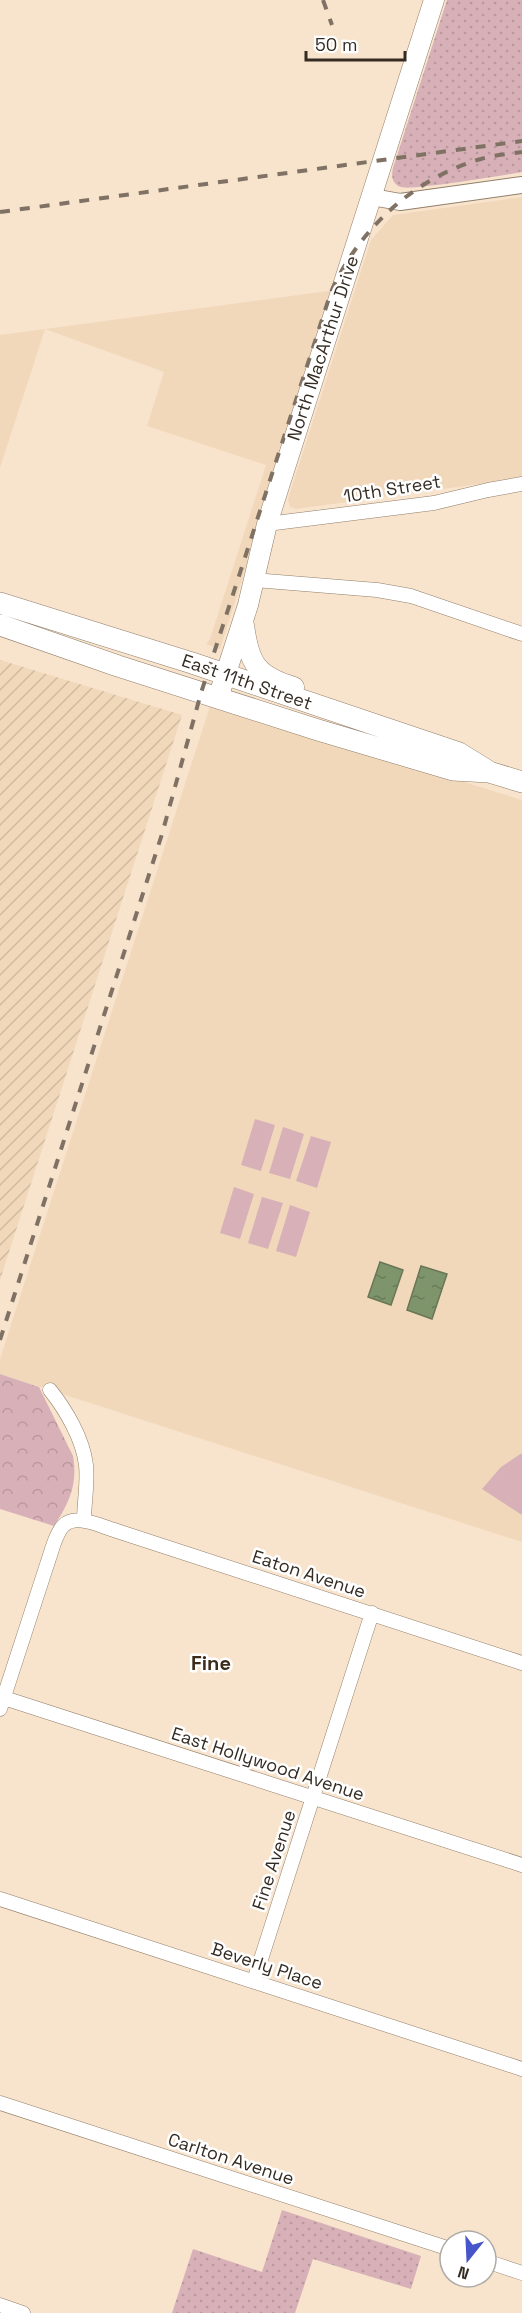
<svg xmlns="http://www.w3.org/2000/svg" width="522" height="2313" viewBox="0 0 522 2313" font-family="'Space Grotesk',sans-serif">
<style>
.built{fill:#f2d8bb}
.industrial{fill:url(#industrial-furrows)}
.grass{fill:url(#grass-dots)}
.park{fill:url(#park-crowns)}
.pitch{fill:#d8b1b8}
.water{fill:url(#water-ripples);stroke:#687655;stroke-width:1.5}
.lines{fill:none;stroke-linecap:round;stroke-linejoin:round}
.minor-casing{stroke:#927f6a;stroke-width:15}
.tertiary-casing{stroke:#927f6a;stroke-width:18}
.secondary-casing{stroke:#927f6a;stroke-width:21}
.primary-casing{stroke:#927f6a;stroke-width:22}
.minor{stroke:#fff;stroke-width:14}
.tertiary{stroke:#fff;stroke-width:16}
.secondary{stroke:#fff;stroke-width:20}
.primary{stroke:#fff;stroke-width:21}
.rail{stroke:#7f7264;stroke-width:4;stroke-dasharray:10 10;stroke-linecap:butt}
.labels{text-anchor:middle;stroke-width:5;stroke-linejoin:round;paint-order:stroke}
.street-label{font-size:18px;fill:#342c23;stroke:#fff}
.neighbourhood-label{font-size:20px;font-weight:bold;fill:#3c2b19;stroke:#fff}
</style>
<defs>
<pattern id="industrial-furrows" width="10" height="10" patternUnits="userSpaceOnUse" patternTransform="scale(1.5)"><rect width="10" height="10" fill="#f2d8bb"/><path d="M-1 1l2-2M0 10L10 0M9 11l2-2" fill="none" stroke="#d0baa0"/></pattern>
<pattern id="grass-dots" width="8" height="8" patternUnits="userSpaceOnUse" patternTransform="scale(1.5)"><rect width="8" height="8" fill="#d8b1b8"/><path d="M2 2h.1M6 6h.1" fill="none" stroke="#ba989e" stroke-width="1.8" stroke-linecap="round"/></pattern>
<pattern id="park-crowns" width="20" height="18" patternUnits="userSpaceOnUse" patternTransform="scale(1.5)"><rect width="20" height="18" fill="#d8b1b8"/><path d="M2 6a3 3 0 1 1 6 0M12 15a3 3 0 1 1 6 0" fill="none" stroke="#ba989e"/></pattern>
<pattern id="water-ripples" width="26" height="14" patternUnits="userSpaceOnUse" patternTransform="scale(1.5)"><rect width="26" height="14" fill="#7e956b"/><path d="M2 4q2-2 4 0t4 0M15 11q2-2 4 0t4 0" fill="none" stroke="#687a58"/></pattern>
</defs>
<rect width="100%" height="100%" fill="#f8e3cc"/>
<path class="built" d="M 522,197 L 522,478 L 296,509 L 290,507 L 288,499 L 371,240 L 393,215 Z
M 328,291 L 333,293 L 220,649 L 206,644 L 210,639 L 266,465 L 147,426 L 164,372 L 45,329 L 0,468 L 0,335 Z
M 211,703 L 522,800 L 522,1542 L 0,1374 L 0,1359 Z"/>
<path class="industrial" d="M 0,660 L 182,715 L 0,1280 Z"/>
<path class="grass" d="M 447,0 L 522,0 L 522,172 C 505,175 410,191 401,187 C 392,184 391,176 393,168 Z
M 282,2210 L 421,2256 L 411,2289 L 313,2259 L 295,2313 L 172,2313 L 193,2249 L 262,2272 Z"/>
<path class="park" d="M 0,1374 L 39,1387 L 73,1456 C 78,1484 69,1503 54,1526 L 0,1509 Z"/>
<path class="pitch" d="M 255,1119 L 275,1125 L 261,1171 L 241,1165 Z
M 283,1127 L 304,1134 L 290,1179 L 269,1173 Z
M 311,1136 L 331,1142 L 317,1188 L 296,1181 Z
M 234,1187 L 254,1194 L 240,1239 L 220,1233 Z
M 262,1197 L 283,1203 L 268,1249 L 248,1243 Z
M 290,1205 L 310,1212 L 296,1257 L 276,1251 Z
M 522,1453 L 522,1515 L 482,1489 L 501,1467 Z"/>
<path class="water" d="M 380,1262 L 403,1270 L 391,1305 L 368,1297 Z
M 421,1266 L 447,1274 L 432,1319 L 407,1310 Z"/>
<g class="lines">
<defs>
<path id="minor" d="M 267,524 L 434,503 L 488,490 L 522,484
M 253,580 L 377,590 L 411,596 L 522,634
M 50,1390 C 66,1410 83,1439 86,1465 C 88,1483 84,1503 84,1521
M 4,1698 L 522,1865
M 0,1709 L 54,1543 C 56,1538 59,1530 63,1526 C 76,1513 100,1526 114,1530 L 522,1663
M 0,1899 L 522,2069
M 254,1981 L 372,1613
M 0,2103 L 450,2249
M 486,2261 L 522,2273
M 0,2305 L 23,2313"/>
<path id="tertiary" d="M 372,197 L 400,202 L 522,185"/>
<path id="secondary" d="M 244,625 C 249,663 256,676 294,687
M 218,698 L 248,605 L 267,524 L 434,0"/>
<path id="primary" d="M 0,603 L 192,663 L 459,753 L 488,771
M 0,625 L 118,666 L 318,730 L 453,770 L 489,772 L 522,782"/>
</defs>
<use href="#minor" class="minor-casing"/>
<use href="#tertiary" class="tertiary-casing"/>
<use href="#secondary" class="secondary-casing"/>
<use href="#primary" class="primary-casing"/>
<use href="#minor" class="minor"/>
<use href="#tertiary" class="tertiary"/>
<use href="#secondary" class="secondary"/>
<use href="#primary" class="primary"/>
<path class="rail" d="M 323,0 L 332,25
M 0,212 L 522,141
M 0,1340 L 162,834 L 201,693 L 331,292 C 359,229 414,178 481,159 C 494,155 509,154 522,152"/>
</g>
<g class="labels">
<g class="street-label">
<text transform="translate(323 348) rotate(-72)" y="6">North MacArthur Drive</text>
<text transform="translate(392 489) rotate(-9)" y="6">10th Street</text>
<text transform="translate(247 682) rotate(19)" y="6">East 11th Street</text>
<text transform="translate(309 1574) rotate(18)" y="6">Eaton Avenue</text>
<text transform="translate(268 1764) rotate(18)" y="6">East Hollywood Avenue</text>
<text transform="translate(274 1860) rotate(-72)" y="6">Fine Avenue</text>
<text transform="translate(267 1966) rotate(18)" y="6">Beverly Place</text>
<text transform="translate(231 2159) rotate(18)" y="6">Carlton Avenue</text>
</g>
<g class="neighbourhood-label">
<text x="211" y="1670">Fine</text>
</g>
</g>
<g transform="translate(468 2259) rotate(198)"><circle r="28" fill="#ffffff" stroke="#aeaba7" stroke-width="1.5"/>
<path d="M0-4.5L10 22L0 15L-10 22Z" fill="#4655c9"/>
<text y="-9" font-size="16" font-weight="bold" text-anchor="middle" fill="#342c23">N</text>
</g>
<path d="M306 51v9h99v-9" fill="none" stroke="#342c23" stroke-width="3"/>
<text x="315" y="51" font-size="18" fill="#342c23" stroke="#ffffff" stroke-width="4.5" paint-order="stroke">50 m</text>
</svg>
